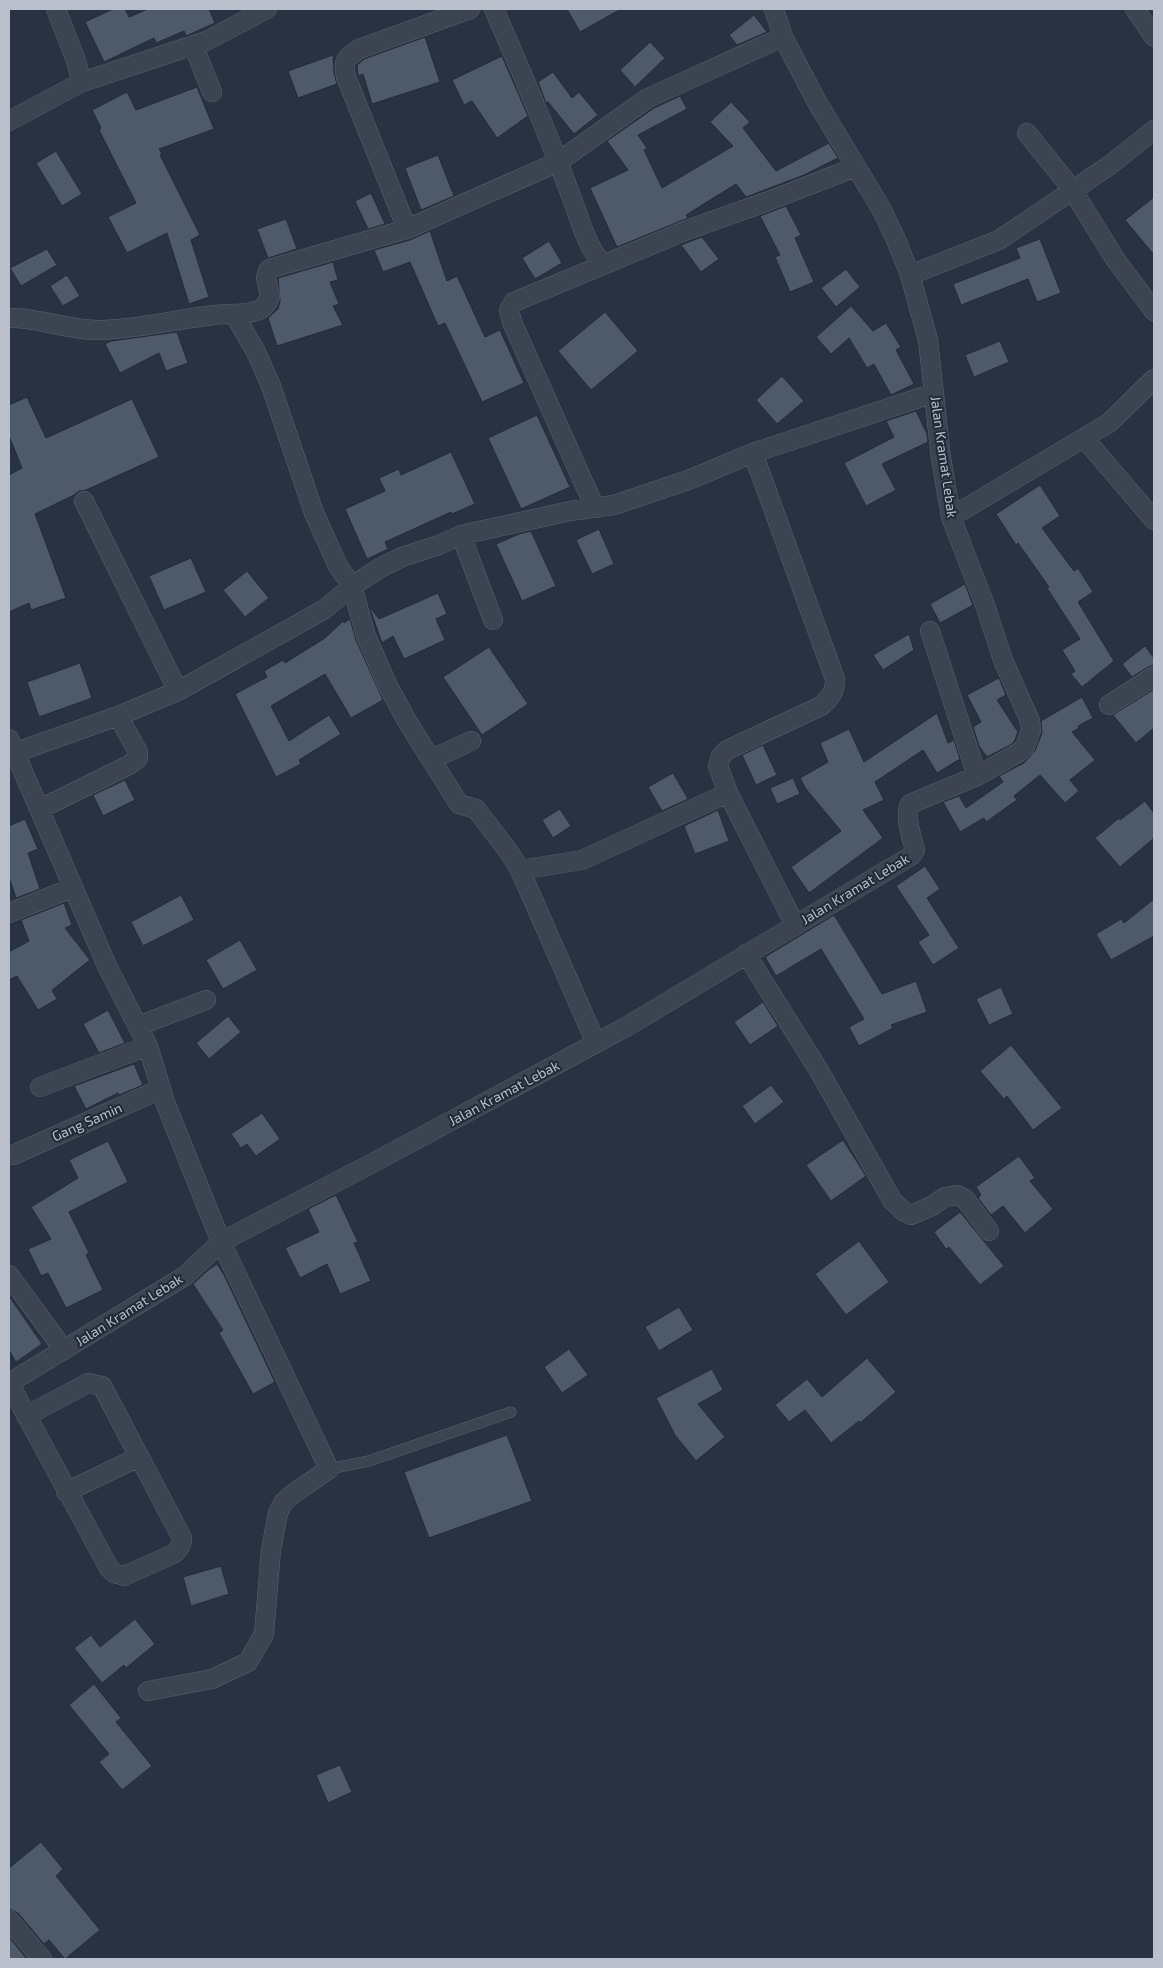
<svg xmlns="http://www.w3.org/2000/svg" width="1163" height="1968" viewBox="0 0 1163 1968" font-family="'Exo 2',sans-serif">
<style>
.building{fill:#4e596a;stroke:#232b39}
.lines{fill:none;stroke-linecap:round;stroke-linejoin:round}
.lane-casing{stroke:#5a626f;stroke-width:11}
.street-casing{stroke:#5a626f;stroke-width:20}
.lane{stroke:#3c4451;stroke-width:10}
.street{stroke:#3c4451;stroke-width:19}
.labels{text-anchor:middle;stroke-width:4;stroke-linejoin:round;paint-order:stroke}
.street-label{font-size:14px;fill:#b9c0cb;stroke:#202937}
</style>
<rect width="100%" height="100%" fill="#283242"/>
<path class="building" d="M 113,9 L 125,9 L 129,17 L 148,9 L 209,9 L 215,23 L 186,36 L 184,31 L 156,43 L 154,38 L 104,62 L 85,22 Z
M 567,9 L 621,9 L 580,32 Z
M 754,15 L 767,32 L 737,45 L 729,35 Z
M 425,37 L 440,82 L 372,104 L 363,74 L 358,76 L 357,65 L 364,59 Z
M 650,42 L 665,58 L 635,87 L 620,70 Z
M 333,55 L 334,73 L 337,84 L 298,98 L 288,71 Z
M 502,56 L 528,116 L 497,138 L 472,101 L 464,105 L 452,80 Z
M 553,72 L 572,98 L 579,92 L 598,115 L 574,134 L 548,102 L 546,103 L 538,82 Z
M 197,87 L 214,129 L 159,149 L 162,154 L 160,155 L 200,235 L 191,240 L 209,297 L 189,304 L 167,233 L 127,253 L 108,217 L 136,203 L 99,130 L 101,128 L 92,110 L 127,92 L 136,110 Z
M 680,96 L 687,109 L 638,135 L 647,148 L 644,150 L 662,188 L 733,146 L 710,122 L 731,102 L 750,122 L 743,128 L 776,171 L 829,143 L 838,158 L 804,175 L 746,197 L 736,184 L 686,215 L 688,218 L 617,247 L 590,188 L 628,170 L 607,141 L 654,108 Z
M 56,151 L 82,194 L 62,206 L 36,163 Z
M 438,155 L 454,196 L 421,210 L 405,168 Z
M 371,193 L 385,224 L 368,229 L 355,201 Z
M 1154,197 L 1154,255 L 1125,220 Z
M 786,206 L 801,235 L 795,238 L 814,282 L 790,292 L 775,257 L 780,255 L 760,216 Z
M 286,219 L 297,249 L 268,258 L 257,229 Z
M 430,231 L 447,281 L 457,276 L 485,337 L 500,330 L 524,383 L 482,402 L 445,323 L 438,326 L 410,262 L 383,272 L 374,250 L 410,240 Z
M 702,237 L 719,259 L 701,272 L 681,245 Z
M 1040,239 L 1061,293 L 1037,302 L 1028,279 L 961,305 L 953,284 L 1020,258 L 1016,248 Z
M 549,241 L 562,263 L 535,279 L 522,258 Z
M 47,249 L 57,265 L 21,286 L 10,268 Z
M 333,262 L 338,280 L 330,282 L 339,304 L 333,306 L 343,325 L 277,346 L 268,318 L 278,309 L 280,301 L 278,278 Z
M 846,269 L 860,287 L 836,307 L 821,288 Z
M 67,275 L 80,296 L 63,306 L 50,286 Z
M 851,306 L 873,331 L 886,323 L 901,347 L 896,350 L 914,384 L 891,395 L 874,364 L 867,368 L 849,338 L 831,354 L 816,337 Z
M 605,312 L 638,351 L 591,390 L 558,351 Z
M 177,332 L 188,363 L 166,371 L 159,353 L 120,373 L 105,344 L 111,341 Z
M 1000,341 L 1009,362 L 974,377 L 965,355 Z
M 782,376 L 804,401 L 777,424 L 756,400 Z
M 27,397 L 46,438 L 132,399 L 159,457 L 86,490 L 79,491 L 74,495 L 35,514 L 66,598 L 31,610 L 29,603 L 9,612 L 9,475 L 22,468 L 9,436 L 9,405 Z
M 916,411 L 927,434 L 928,442 L 882,464 L 896,490 L 866,506 L 844,463 L 894,437 L 886,421 Z
M 537,415 L 570,487 L 521,509 L 488,438 Z
M 451,452 L 475,504 L 452,514 L 451,512 L 385,542 L 388,549 L 367,559 L 345,509 L 385,491 L 379,478 L 399,469 L 401,475 Z
M 1040,485 L 1060,516 L 1042,528 L 1074,571 L 1078,568 L 1093,592 L 1078,602 L 1114,661 L 1082,687 L 1071,674 L 1075,671 L 1062,650 L 1080,639 L 1047,588 L 1049,587 L 1018,543 L 1016,545 L 996,514 Z
M 599,529 L 614,564 L 592,574 L 576,540 Z
M 531,531 L 556,586 L 522,601 L 496,544 L 519,534 Z
M 191,558 L 206,592 L 164,610 L 149,576 Z
M 247,571 L 269,598 L 245,617 L 223,590 Z
M 965,584 L 973,605 L 940,623 L 930,604 Z
M 438,593 L 447,614 L 436,619 L 445,640 L 404,659 L 393,636 L 382,643 L 369,606 L 379,619 Z
M 350,619 L 356,640 L 383,700 L 351,718 L 325,674 L 271,706 L 289,741 L 329,715 L 341,734 L 299,760 L 301,764 L 276,777 L 235,694 L 267,677 L 264,671 L 283,660 L 285,663 L 325,638 L 343,621 L 344,623 Z
M 909,634 L 914,650 L 883,670 L 873,655 Z
M 1145,646 L 1154,658 L 1154,665 L 1148,667 L 1132,677 L 1122,664 Z
M 489,647 L 528,704 L 482,735 L 443,677 Z
M 80,663 L 92,698 L 39,717 L 27,682 Z
M 999,678 L 1006,695 L 997,700 L 1018,732 L 1015,740 L 1012,744 L 987,757 L 979,746 L 973,727 L 981,722 L 967,695 Z
M 1154,689 L 1154,728 L 1136,743 L 1113,715 Z
M 1082,697 L 1093,718 L 1078,726 L 1079,728 L 1072,732 L 1095,760 L 1070,780 L 1079,791 L 1065,803 L 1040,775 L 1014,796 L 1017,800 L 986,822 L 984,818 L 960,832 L 943,802 L 959,796 L 966,808 L 1003,782 L 999,776 L 1024,763 L 1035,751 L 1042,733 L 1041,721 Z
M 937,713 L 948,743 L 954,740 L 960,759 L 937,773 L 923,750 L 875,782 L 884,800 L 863,810 L 883,838 L 809,893 L 791,867 L 841,831 L 806,789 L 800,778 L 828,762 L 820,743 L 849,729 L 864,762 Z
M 763,745 L 777,775 L 756,785 L 742,755 Z
M 673,773 L 688,799 L 662,811 L 648,787 Z
M 793,778 L 800,794 L 777,804 L 770,788 Z
M 125,780 L 135,800 L 103,816 L 93,795 Z
M 1145,801 L 1154,813 L 1154,838 L 1120,867 L 1095,838 L 1119,818 L 1120,820 Z
M 560,809 L 571,826 L 553,838 L 542,820 Z
M 718,810 L 729,841 L 695,854 L 684,826 Z
M 25,819 L 38,849 L 28,853 L 40,889 L 16,898 L 9,877 L 9,826 Z
M 925,866 L 940,889 L 927,898 L 959,948 L 933,965 L 918,942 L 929,935 L 896,886 Z
M 181,895 L 194,920 L 143,946 L 131,922 Z
M 1154,899 L 1154,936 L 1111,960 L 1096,934 L 1121,919 L 1124,923 Z
M 64,903 L 72,925 L 65,928 L 90,960 L 52,990 L 57,999 L 38,1010 L 17,976 L 9,980 L 9,952 L 29,941 L 21,920 Z
M 834,915 L 882,994 L 916,981 L 927,1012 L 891,1025 L 893,1028 L 859,1046 L 849,1027 L 864,1019 L 821,949 L 776,976 L 765,957 Z
M 240,940 L 257,970 L 223,989 L 206,960 Z
M 1001,987 L 1013,1014 L 989,1025 L 976,999 Z
M 763,1002 L 778,1026 L 750,1045 L 734,1022 Z
M 108,1010 L 125,1043 L 99,1053 L 83,1024 Z
M 228,1016 L 241,1032 L 209,1059 L 196,1043 Z
M 1011,1045 L 1062,1108 L 1033,1130 L 1007,1096 L 1004,1099 L 980,1071 Z
M 134,1064 L 143,1085 L 119,1095 L 118,1093 L 86,1109 L 74,1086 Z
M 771,1085 L 784,1102 L 755,1124 L 742,1106 Z
M 262,1113 L 280,1139 L 256,1156 L 247,1144 L 241,1148 L 231,1134 Z
M 843,1140 L 866,1176 L 831,1201 L 806,1165 Z
M 108,1141 L 128,1182 L 69,1212 L 89,1253 L 86,1255 L 103,1290 L 66,1308 L 48,1273 L 41,1276 L 28,1249 L 51,1239 L 31,1207 L 78,1178 L 69,1160 Z
M 1019,1156 L 1035,1178 L 1030,1181 L 1053,1209 L 1025,1233 L 1003,1206 L 991,1215 L 978,1198 L 981,1195 L 976,1187 Z
M 336,1195 L 358,1242 L 354,1243 L 371,1281 L 340,1294 L 327,1264 L 300,1278 L 285,1248 L 319,1232 L 308,1209 Z
M 960,1212 L 1004,1266 L 980,1285 L 949,1247 L 946,1249 L 934,1232 Z
M 859,1241 L 889,1282 L 846,1315 L 815,1274 Z
M 217,1264 L 224,1275 L 275,1382 L 253,1394 L 219,1333 L 223,1330 L 193,1284 L 207,1271 Z
M 9,1296 L 42,1344 L 16,1362 L 9,1350 Z
M 679,1307 L 693,1330 L 659,1351 L 645,1327 Z
M 569,1349 L 588,1375 L 562,1393 L 544,1367 Z
M 867,1358 L 896,1392 L 860,1423 L 859,1421 L 831,1443 L 805,1410 L 789,1422 L 775,1405 L 807,1379 L 822,1397 Z
M 712,1369 L 723,1390 L 698,1404 L 725,1437 L 696,1461 L 675,1435 L 656,1398 Z
M 507,1435 L 532,1501 L 429,1538 L 404,1472 Z
M 221,1566 L 229,1594 L 191,1606 L 183,1577 Z
M 135,1619 L 155,1644 L 126,1668 L 124,1665 L 102,1683 L 74,1648 L 91,1635 L 100,1647 Z
M 94,1684 L 121,1718 L 116,1722 L 152,1766 L 122,1790 L 99,1762 L 109,1754 L 69,1705 Z
M 340,1765 L 352,1792 L 328,1803 L 316,1775 Z
M 41,1842 L 63,1869 L 56,1876 L 100,1930 L 65,1959 L 49,1940 L 44,1944 L 18,1913 L 9,1909 L 9,1868 Z
M 9,1937 L 26,1958 L 25,1959 L 9,1959 Z"/>
<g class="lines">
<defs>
<path id="lane" d="M 329,1469 L 369,1461 L 511,1412"/>
<path id="street" d="M 494,9 C 524,78 554,147 579,218 C 583,230 593,259 605,263
M 1135,9 L 1154,37
M 193,45 L 212,92
M 82,82 L 206,41 L 267,9
M 9,121 L 82,82 L 75,58 L 56,9
M 1027,133 L 1072,189 L 1115,259 L 1154,311
M 407,229 L 346,77 C 342,61 346,58 359,49 L 470,9
M 910,275 L 999,240 L 1110,165 L 1154,130
M 9,318 C 38,317 67,330 97,330 C 136,330 176,319 215,315 C 229,313 247,316 261,309 C 265,306 268,302 270,297 L 266,277 L 269,269 L 407,229 L 558,162 L 648,98 L 783,37
M 1084,438 L 1154,520
M 753,453 L 835,679 C 835,692 831,697 821,706 L 727,750 L 721,756 L 718,766 L 728,793 L 795,925
M 84,501 L 178,691
M 595,508 L 512,322 L 509,310 L 514,302 L 687,230 L 766,202 L 856,167
M 951,517 L 1109,423 L 1154,379
M 461,535 L 493,620
M 930,631 L 977,776
M 1109,705 L 1154,676
M 9,739 L 108,968 L 148,1046 L 165,1102 L 221,1242 L 329,1469 L 290,1496 L 283,1503 L 278,1513 L 271,1550 L 264,1634 L 248,1662 L 212,1679 L 148,1691
M 14,753 L 118,716 L 178,691 L 325,609 L 352,586 L 338,566 L 314,513 L 271,386 L 255,350 L 234,314
M 432,759 L 471,741
M 728,793 L 582,860 L 520,870 L 509,852 L 476,809 L 459,804 L 407,721 L 388,686 L 366,636 L 352,586 L 380,568 L 402,557 L 439,545 L 461,535 L 570,511 L 614,505 L 691,479 L 753,453 L 934,393
M 40,809 L 129,765 L 138,758 L 138,752 L 118,716
M 520,870 L 596,1043
M 9,913 L 72,888
M 746,954 L 818,1069 L 892,1200 L 903,1211 L 911,1215 L 932,1206 L 945,1197 L 957,1195 L 965,1199 L 989,1231
M 138,1026 L 206,1000
M 40,1087 L 148,1046
M 13,1155 L 161,1089
M 9,1275 L 64,1350
M 26,1416 L 88,1383 L 102,1386 L 182,1538 C 182,1545 180,1549 173,1554 L 124,1576 L 114,1573 L 109,1568 L 9,1383 L 185,1276 L 221,1242 L 367,1166 L 626,1027 L 911,856 L 915,850 C 912,839 904,813 910,804 L 977,776 L 1018,753 L 1025,747 L 1028,739 L 1031,730 L 1030,721 L 1003,660 L 986,608 L 951,517 L 941,458 L 928,340 L 910,275 L 897,242 L 882,210 L 817,102 L 783,37 L 774,9
M 66,1492 L 139,1457
M 9,1920 L 42,1959"/>
</defs>
<use href="#lane" class="lane-casing"/>
<use href="#street" class="street-casing"/>
<use href="#lane" class="lane"/>
<use href="#street" class="street"/>
</g>
<g class="labels">
<g class="street-label">
<text transform="translate(944 457) rotate(82)" y="5">Jalan Kramat Lebak</text>
<text transform="translate(855 889) rotate(-31)" y="5">Jalan Kramat Lebak</text>
<text transform="translate(504 1093) rotate(-28)" y="5">Jalan Kramat Lebak</text>
<text transform="translate(87 1122) rotate(-24)" y="5">Gang Samin</text>
<text transform="translate(129 1310) rotate(-32)" y="5">Jalan Kramat Lebak</text>
</g>
</g>
<rect width="1163" height="1968" fill="none" stroke="#b9c0cb" stroke-width="20"/>
</svg>
